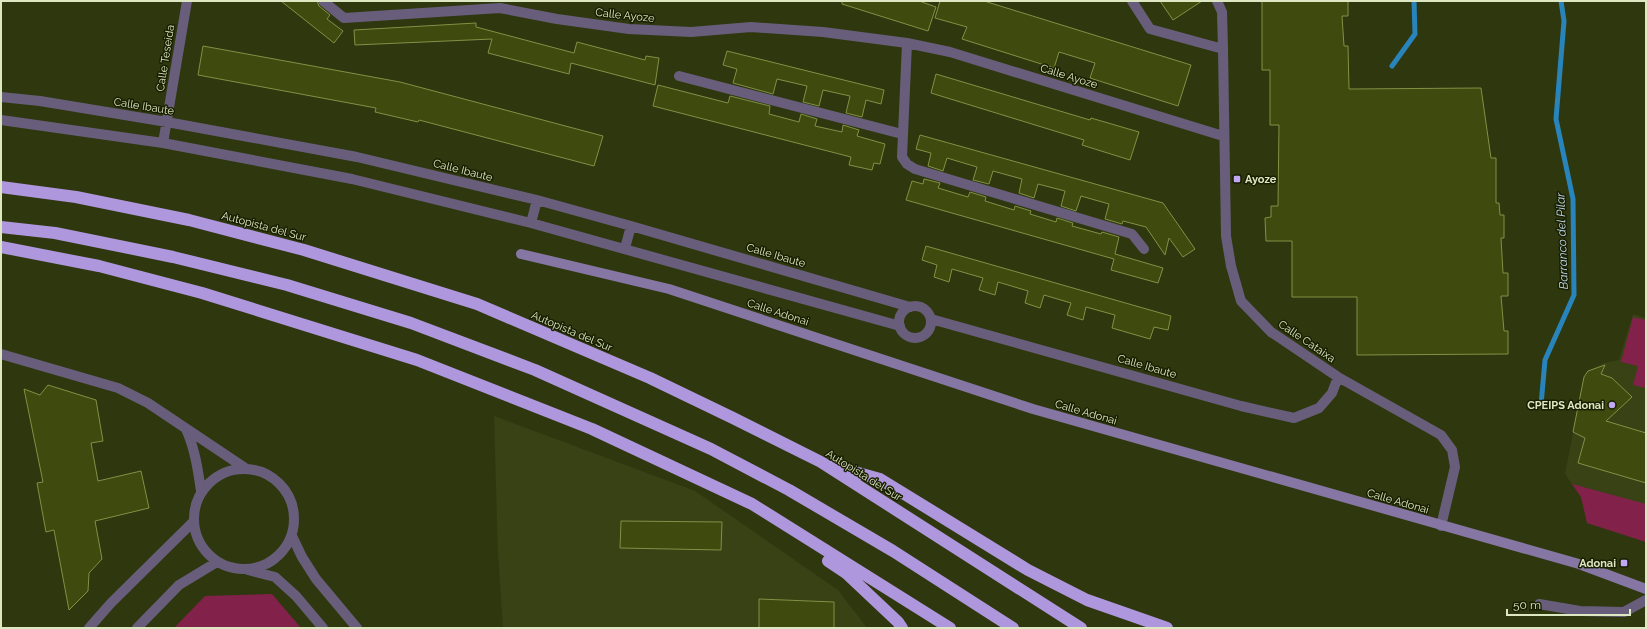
<svg xmlns="http://www.w3.org/2000/svg" width="1647" height="629" viewBox="0 0 1647 629" font-family="Raleway,sans-serif">
<style>
.built{fill:#394215}
.green{fill:#82214a}
.lines{fill:none;stroke-linecap:round;stroke-linejoin:round}
.stream{stroke:#2884ba;stroke-width:5}
.building{fill:#3f4a0e;stroke:#819145}
.street{stroke:#685e7b;stroke-width:10}
.secondary{stroke:#8576a3;stroke-width:10}
.highway{stroke:#af97de;stroke-width:12}
.poi-dot{fill:#c1a8f3;stroke:#181e00;stroke-width:1.5}
.labels{text-anchor:middle;stroke-width:3;stroke-linejoin:round;paint-order:stroke}
.street-label{font-size:11px;fill:#dde7c1;stroke:#181e00}
.poi-label{font-size:11px;font-weight:bold;fill:#dde7c1;stroke:#181e00;text-anchor:end}
.water-label{font-size:12px;font-style:italic;fill:#c2daec;stroke:#181e00}
</style>
<rect width="100%" height="100%" fill="#2f370f"/>
<path class="built" d="M 1633,314 L 1646,318 L 1646,542 L 1587,523 L 1581,497 L 1565,474 L 1584,377 L 1588,371 L 1604,363 L 1619,360 Z
M 494,416 L 695,491 L 838,590 L 867,628 L 503,628 L 498,552 Z"/>
<path class="green" d="M 1633,317 L 1646,320 L 1646,388 L 1633,385 L 1638,366 L 1621,362 Z
M 1572,484 L 1646,504 L 1646,542 L 1587,523 L 1581,497 Z
M 272,594 L 301,628 L 174,628 L 205,596 Z"/>
<g class="lines">
<path class="stream" d="M 1392,66 L 1415,34 L 1414,1
M 1541,405 L 1545,360 L 1574,295 L 1573,199 L 1556,119 L 1564,21 L 1561,1"/>
</g>
<path class="building" d="M 281,1 L 317,1 L 319,6 L 330,15 L 327,19 L 343,31 L 334,43 Z
M 842,1 L 919,1 L 936,7 L 928,31 L 842,4 Z
M 940,1 L 984,1 L 1191,65 L 1178,106 L 1090,78 L 1095,63 L 1059,52 L 1054,68 L 962,39 L 967,27 L 935,18 Z
M 1160,1 L 1202,1 L 1173,20 Z
M 1262,1 L 1348,1 L 1348,16 L 1342,16 L 1344,46 L 1348,46 L 1349,89 L 1481,88 L 1491,158 L 1496,158 L 1496,203 L 1499,203 L 1500,215 L 1504,215 L 1504,238 L 1501,238 L 1503,273 L 1508,273 L 1508,296 L 1501,296 L 1504,331 L 1508,331 L 1508,354 L 1357,355 L 1357,297 L 1292,297 L 1292,241 L 1266,241 L 1265,218 L 1271,217 L 1271,206 L 1278,206 L 1279,125 L 1270,125 L 1270,70 L 1262,70 Z
M 476,23 L 476,27 L 574,53 L 577,42 L 645,60 L 646,56 L 659,58 L 655,85 L 571,63 L 569,74 L 488,53 L 492,39 L 355,45 L 354,30 Z
M 203,46 L 400,82 L 603,136 L 594,166 L 419,120 L 418,122 L 375,112 L 376,108 L 198,75 Z
M 727,51 L 884,90 L 881,104 L 866,100 L 862,117 L 846,113 L 850,96 L 823,90 L 819,106 L 803,102 L 807,86 L 777,79 L 773,94 L 733,83 L 737,69 L 723,65 Z
M 936,74 L 1090,120 L 1091,118 L 1139,132 L 1130,160 L 1082,145 L 1084,140 L 931,93 Z
M 658,85 L 728,103 L 730,96 L 770,106 L 769,114 L 799,122 L 801,114 L 817,119 L 815,126 L 842,132 L 843,125 L 859,130 L 857,136 L 885,144 L 880,164 L 874,163 L 872,170 L 849,165 L 851,157 L 653,106 Z
M 920,135 L 1163,203 L 1195,249 L 1183,257 L 1169,238 L 1165,255 L 1146,227 L 1123,221 L 1122,224 L 1105,219 L 1109,204 L 1081,196 L 1076,211 L 1061,206 L 1065,191 L 1038,184 L 1034,198 L 1019,193 L 1022,179 L 993,171 L 989,184 L 973,180 L 977,167 L 947,158 L 943,171 L 928,166 L 931,153 L 916,149 Z
M 924,179 L 940,183 L 938,188 L 968,197 L 970,192 L 986,197 L 985,201 L 1014,210 L 1015,206 L 1031,211 L 1030,214 L 1056,222 L 1057,218 L 1073,223 L 1072,226 L 1101,234 L 1102,232 L 1119,237 L 1115,254 L 1163,268 L 1158,283 L 1111,270 L 1114,259 L 906,200 L 912,181 L 923,184 Z
M 926,246 L 1171,316 L 1168,330 L 1154,327 L 1150,339 L 1112,328 L 1115,315 L 1086,307 L 1083,320 L 1067,315 L 1071,303 L 1044,295 L 1040,308 L 1025,303 L 1028,291 L 998,282 L 995,295 L 979,290 L 983,278 L 952,269 L 949,282 L 934,277 L 937,265 L 922,260 Z
M 1605,365 L 1601,374 L 1612,378 L 1632,397 L 1606,421 L 1646,433 L 1646,483 L 1578,463 L 1585,438 L 1573,432 L 1584,377 L 1588,371 Z
M 48,385 L 96,400 L 103,441 L 91,443 L 98,481 L 141,471 L 149,508 L 95,521 L 102,559 L 89,573 L 88,591 L 69,610 L 54,530 L 46,532 L 37,483 L 43,482 L 24,389 L 40,395 Z
M 621,521 L 722,522 L 721,550 L 620,548 Z
M 759,599 L 834,602 L 834,628 L 759,628 Z"/>
<g class="lines">
<path class="street" d="M 323,1 L 344,18 L 500,8 L 557,19 L 629,29 L 691,32 L 751,27 L 823,32 L 907,43 L 950,52 L 1223,136
M 1132,1 L 1150,29 L 1223,49
M 1217,1 L 1222,12 L 1223,49 L 1226,236 L 1231,266 L 1241,301 L 1271,332 L 1338,377 L 1441,435 L 1452,450 L 1455,467 L 1441,526
M 907,43 L 902,157 L 907,164 L 915,169 L 1132,234 L 1144,249
M 679,76 L 902,134
M 1,97 L 40,101 L 167,122 L 357,157 L 537,200 L 631,226 L 910,307
M 1,120 L 163,143 L 352,179 L 531,223 L 900,326
M 163,143 L 187,1
M 531,223 L 537,200
M 625,248 L 631,226
M899 322a16 16 0 1 1 32 0a16 16 0 1 1-32 0Z
M 931,319 L 1241,406 L 1294,418 L 1319,408 L 1332,393 L 1338,377
M 1,354 L 118,388 L 148,403 L 245,468
M 186,429 C 195,449 198,470 201,491
M194 519a50 50 0 1 1 100 0a50 50 0 1 1-100 0Z
M 292,536 L 302,557 L 316,579 L 357,628
M 248,570 L 275,577 L 296,596 L 323,628
M 1539,604 L 1580,611 L 1624,612 L 1646,600
M 89,628 L 111,603 L 193,522
M 137,628 L 179,585 L 217,562"/>
<path class="secondary" d="M 521,254 L 669,289 L 1033,409 L 1579,564 L 1646,589"/>
<path class="highway" d="M 1,187 L 76,197 L 189,220 L 304,250 L 477,304 L 650,378 L 733,418 L 821,462 L 1081,628
M 1,227 L 55,233 L 173,257 L 287,285 L 411,323 L 535,370 L 711,449 L 789,490 L 893,551 L 1013,628
M 1,247 L 99,266 L 202,293 L 417,360 L 592,429 L 752,504 L 950,628
M 833,466 L 880,479 L 1028,570 L 1087,600 L 1167,628
M 828,561 L 846,573 L 898,622 L 902,628"/>
</g>
<g class="poi-dot">
<rect x="1233" y="175" width="8" height="8" rx="2"/>
<circle cx="1612" cy="405" r="4"/>
<rect x="1620" y="559" width="8" height="8" rx="2"/>
</g>
<g class="labels">
<g class="street-label">
<text transform="translate(625 15) rotate(6)" y="4">Calle Ayoze</text>
<text transform="translate(165 58) rotate(-81)" y="4">Calle Teseida</text>
<text transform="translate(1069 76) rotate(17)" y="4">Calle Ayoze</text>
<text transform="translate(144 106) rotate(9)" y="4">Calle Ibaute</text>
<text transform="translate(463 170) rotate(14)" y="4">Calle Ibaute</text>
<text transform="translate(264 226) rotate(15)" y="4">Autopista del Sur</text>
<text transform="translate(776 255) rotate(16)" y="4">Calle Ibaute</text>
<text transform="translate(778 312) rotate(18)" y="4">Calle Adonai</text>
<text transform="translate(572 331) rotate(23)" y="4">Autopista del Sur</text>
<text transform="translate(1307 341) rotate(34)" y="4">Calle Cataixa</text>
<text transform="translate(1147 366) rotate(16)" y="4">Calle Ibaute</text>
<text transform="translate(1086 412) rotate(16)" y="4">Calle Adonai</text>
<text transform="translate(864 475) rotate(32)" y="4">Autopista del Sur</text>
<text transform="translate(1398 501) rotate(16)" y="4">Calle Adonai</text>
</g>
<g class="poi-label">
<text x="1245" y="183" text-anchor="start">Ayoze</text>
<text x="1604" y="409">CPEIPS Adonai</text>
<text x="1616" y="567">Adonai</text>
</g>
<g class="water-label">
<text transform="translate(1562 241) rotate(-92)" y="4">Barranco del Pilar</text>
</g>
</g>
<rect width="1647" height="629" fill="none" stroke="#dde7c1" stroke-width="4"/>
<path d="M1507 609v6h123v-6" fill="none" stroke="#dde7c1" stroke-width="2"/>
<text x="1513" y="609" font-size="12" fill="#dde7c1" stroke="#181e00" stroke-width="3" paint-order="stroke">50 m</text>
</svg>
